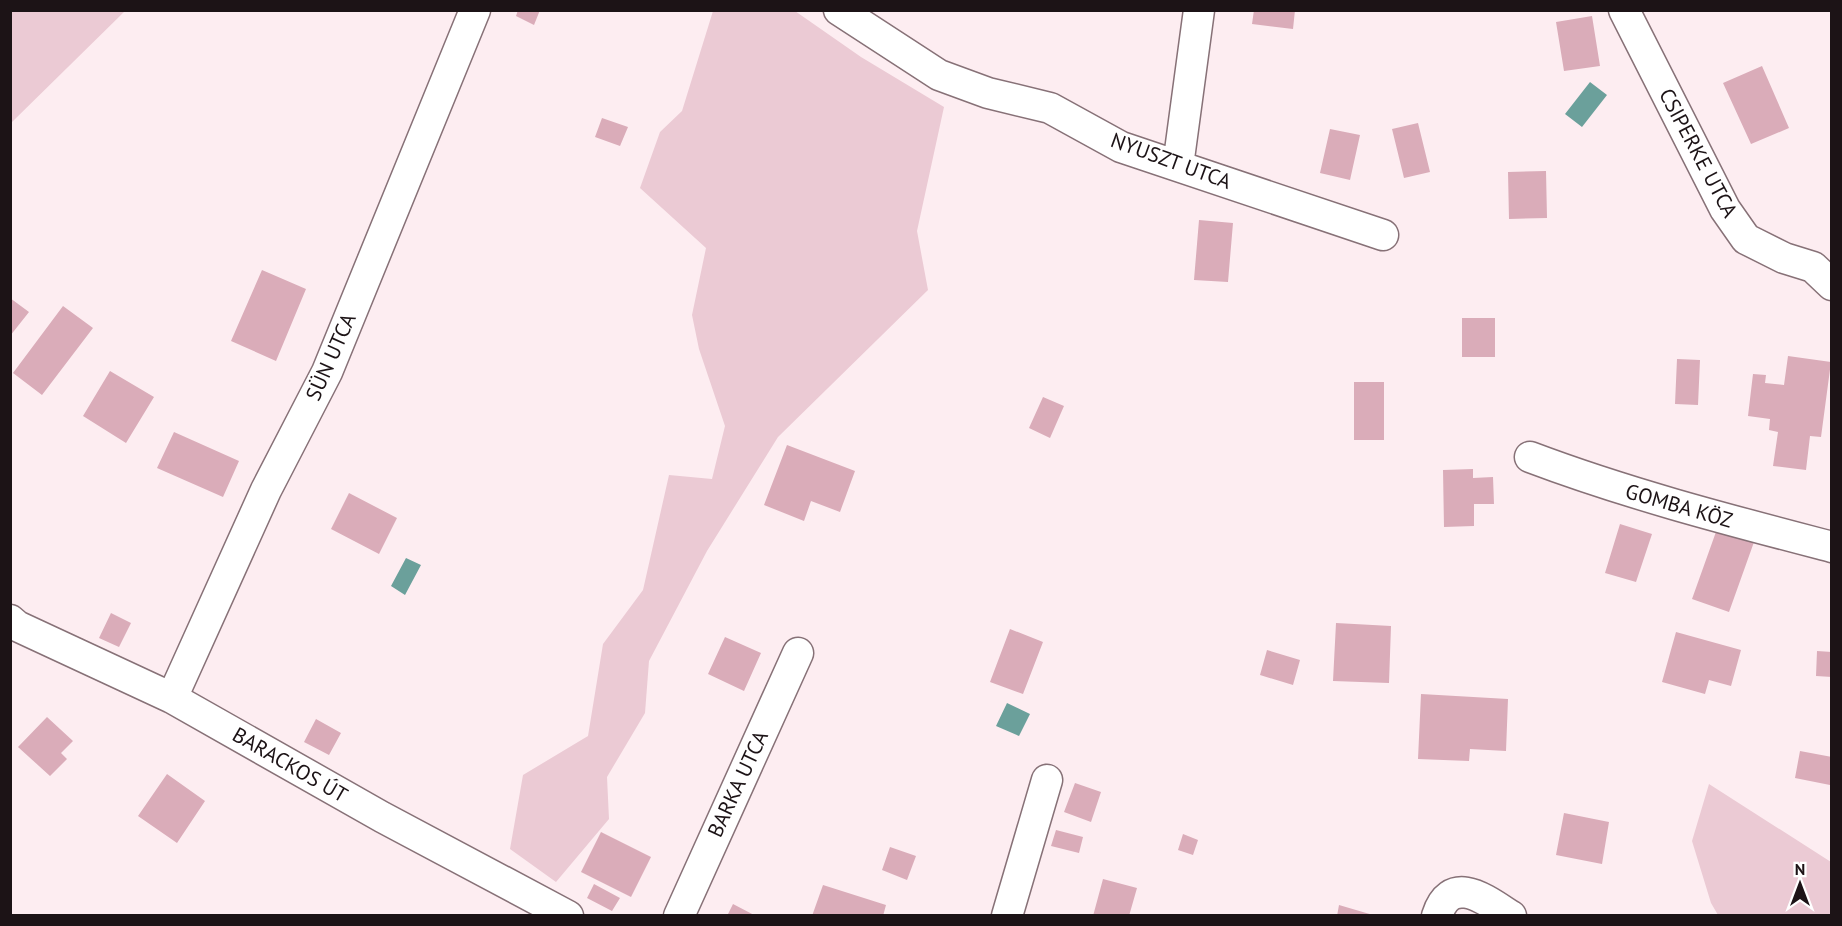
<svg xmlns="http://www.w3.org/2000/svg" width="1842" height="926" viewBox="0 0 1842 926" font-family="'PT Sans',sans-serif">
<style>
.green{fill:#ebcad4}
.water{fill:#6ba09b}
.building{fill:#daacb9}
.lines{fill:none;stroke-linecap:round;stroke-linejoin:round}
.minor-casing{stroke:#877177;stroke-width:33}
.minor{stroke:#fff;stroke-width:30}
.labels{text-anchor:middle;stroke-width:4.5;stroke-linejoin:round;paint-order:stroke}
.street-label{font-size:21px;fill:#1c1316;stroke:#fff}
</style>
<rect width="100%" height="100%" fill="#fdedf1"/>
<path class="green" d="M 11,10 L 125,10 L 125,11 L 11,123 Z
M 713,11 L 795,11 L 861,57 L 944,107 L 917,231 L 928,290 L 778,437 L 707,551 L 649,661 L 645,713 L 607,777 L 609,819 L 556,882 L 510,849 L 523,775 L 588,736 L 603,644 L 643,590 L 669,475 L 712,479 L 725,426 L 699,349 L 692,315 L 706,248 L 640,188 L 660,132 L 682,111 Z
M 1709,784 L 1831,862 L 1831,915 L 1718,915 L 1711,903 L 1692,841 Z"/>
<path class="water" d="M 1590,82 L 1607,95 L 1582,127 L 1565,114 Z
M 406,558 L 421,565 L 405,595 L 391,586 Z
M 1007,703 L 1030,714 L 1019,736 L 996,726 Z"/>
<path class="building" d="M 518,10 L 540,10 L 534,25 L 516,16 Z
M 1254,10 L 1295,10 L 1293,29 L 1252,24 Z
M 1592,16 L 1600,66 L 1564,71 L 1556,22 Z
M 1762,66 L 1789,128 L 1751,144 L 1723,83 Z
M 602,118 L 628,127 L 620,146 L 595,137 Z
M 1418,123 L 1430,172 L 1404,178 L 1392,129 Z
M 1330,129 L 1360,135 L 1350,180 L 1320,173 Z
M 1546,171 L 1547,218 L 1509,219 L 1508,172 Z
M 1199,220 L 1233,223 L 1228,282 L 1194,280 Z
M 262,270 L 306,289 L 276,361 L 231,341 Z
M 10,298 L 29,312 L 10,336 Z
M 63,306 L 93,328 L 42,395 L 13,373 Z
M 1462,318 L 1495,318 L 1495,357 L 1462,357 Z
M 1788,356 L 1831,362 L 1821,437 L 1810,436 L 1806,470 L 1773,466 L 1778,432 L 1769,430 L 1770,419 L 1748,416 L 1753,374 L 1766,375 L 1765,383 L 1784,385 Z
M 1677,359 L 1700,360 L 1698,405 L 1675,404 Z
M 110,371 L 154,397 L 126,443 L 83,416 Z
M 1354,382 L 1384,382 L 1384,440 L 1354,440 Z
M 1043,397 L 1064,406 L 1050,438 L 1029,428 Z
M 174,432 L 239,461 L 223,497 L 157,468 Z
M 787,445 L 855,471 L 840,512 L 811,501 L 804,521 L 764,505 Z
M 1473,469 L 1473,478 L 1493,477 L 1494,504 L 1474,504 L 1474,526 L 1444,527 L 1443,470 Z
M 349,493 L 397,518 L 379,554 L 331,529 Z
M 1620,524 L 1652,534 L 1636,582 L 1605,573 Z
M 1717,529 L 1754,542 L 1729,612 L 1692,599 Z
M 111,613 L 131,623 L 119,647 L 99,638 Z
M 1336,623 L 1391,626 L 1389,683 L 1333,681 Z
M 1010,629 L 1043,642 L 1023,694 L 990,682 Z
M 1676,632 L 1741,650 L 1731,686 L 1709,680 L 1705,694 L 1662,682 Z
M 725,637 L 761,653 L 744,691 L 708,674 Z
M 1267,650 L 1300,660 L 1293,685 L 1260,675 Z
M 1817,651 L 1832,652 L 1832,677 L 1816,676 Z
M 1421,694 L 1508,699 L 1506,751 L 1470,749 L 1469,761 L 1418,759 Z
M 47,717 L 73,741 L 61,753 L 67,759 L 50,776 L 18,747 Z
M 316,719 L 341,733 L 329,755 L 304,742 Z
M 1800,751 L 1832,757 L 1830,785 L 1795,778 Z
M 167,774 L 205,801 L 177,843 L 138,816 Z
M 1075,783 L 1101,792 L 1091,822 L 1064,812 Z
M 1564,813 L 1609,822 L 1602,864 L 1556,855 Z
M 1056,830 L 1083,837 L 1079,853 L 1051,846 Z
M 601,832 L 651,857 L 631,897 L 581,872 Z
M 1183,834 L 1198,840 L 1193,855 L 1178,850 Z
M 890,847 L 916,856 L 907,880 L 882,870 Z
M 1103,879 L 1137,888 L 1129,916 L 1093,916 Z
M 594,884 L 620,898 L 612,911 L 587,898 Z
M 823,885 L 886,905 L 883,916 L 812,916 Z
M 733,904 L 756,916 L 727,916 Z
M 1339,905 L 1373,915 L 1373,916 L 1337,916 Z"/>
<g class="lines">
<defs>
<path id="minor" d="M 839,10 L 939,75 L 988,93 L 1050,108 L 1121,147 L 1383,235
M 1624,10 L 1725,209 L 1746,239 L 1784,258 L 1813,267 L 1832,285
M 1178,166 L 1199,10
M 1530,457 C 1628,494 1729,520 1832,547
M 10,620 L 17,626 L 172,698 L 382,817 L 568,916
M 172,698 L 266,490 L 327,372 L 475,10
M 679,916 L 798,653
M 1007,916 L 1047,780
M 1437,916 C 1451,872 1486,900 1511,916"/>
</defs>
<use href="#minor" class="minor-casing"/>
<use href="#minor" class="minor"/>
</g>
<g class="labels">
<g class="street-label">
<text transform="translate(1698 153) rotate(62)" y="7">CSIPERKE UTCA</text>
<text transform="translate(1171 161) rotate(20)" y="7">NYUSZT UTCA</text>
<text transform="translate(331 357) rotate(-66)" y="7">SÜN UTCA</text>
<text transform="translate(1679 506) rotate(16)" y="7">GOMBA KÖZ</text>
<text transform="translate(290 765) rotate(30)" y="7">BARACKOS ÚT</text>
<text transform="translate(738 784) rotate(-65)" y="7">BARKA UTCA</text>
</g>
</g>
<rect width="1842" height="926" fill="none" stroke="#1c1316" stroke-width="24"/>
<g transform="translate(1800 884)" stroke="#ffffff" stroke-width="4.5" paint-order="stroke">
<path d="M0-4.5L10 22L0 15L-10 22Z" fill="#1c1316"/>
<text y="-9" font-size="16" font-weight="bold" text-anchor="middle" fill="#1c1316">N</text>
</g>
</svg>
